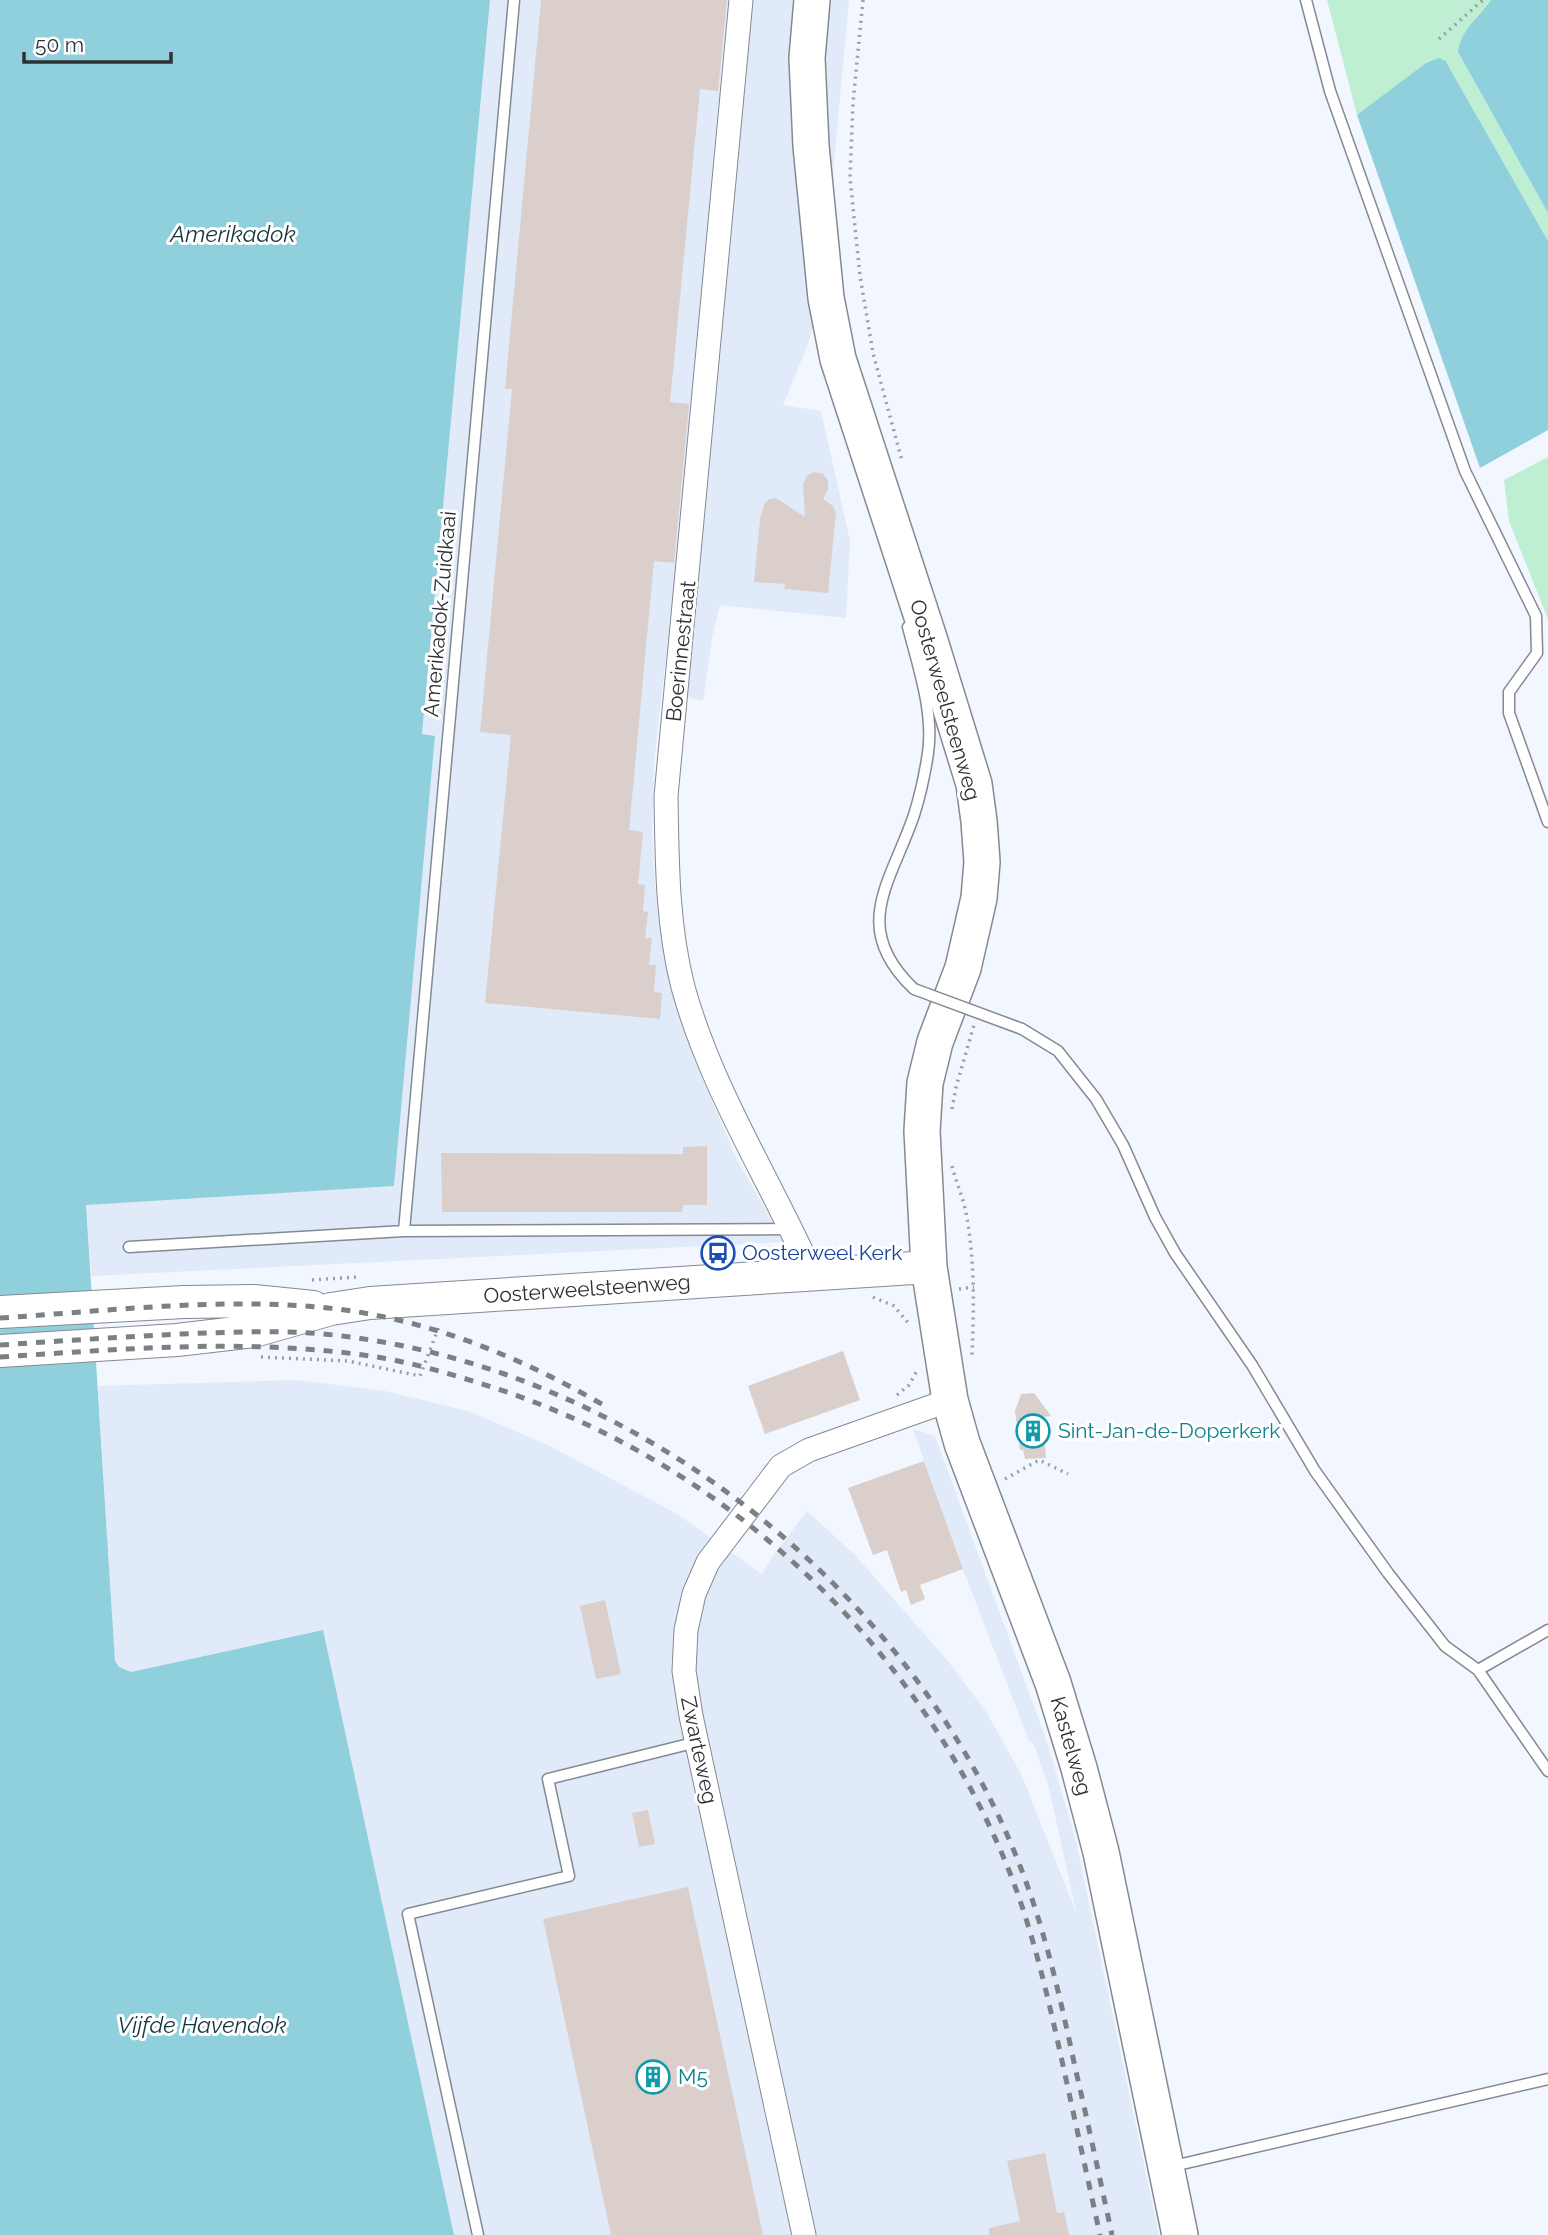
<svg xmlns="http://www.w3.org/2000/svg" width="1548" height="2235" viewBox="0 0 1548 2235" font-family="Raleway,sans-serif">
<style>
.built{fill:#e1eaf9}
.green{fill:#beefd2}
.water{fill:#8fd0dc}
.building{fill:#dacfcb}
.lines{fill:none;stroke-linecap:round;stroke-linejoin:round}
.lane-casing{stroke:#858991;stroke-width:13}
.street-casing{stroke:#858991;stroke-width:25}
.secondary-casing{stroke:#858991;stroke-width:34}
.primary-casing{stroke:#858991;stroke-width:38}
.path{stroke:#9a9da4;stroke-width:3.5;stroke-dasharray:2 5;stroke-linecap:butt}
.lane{stroke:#fff;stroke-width:10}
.street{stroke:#fff;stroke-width:23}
.secondary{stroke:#fff;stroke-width:32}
.primary{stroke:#fff;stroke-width:35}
.rail{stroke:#7c7f84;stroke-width:5;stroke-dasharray:9 9;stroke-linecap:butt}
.lane-bridge-casing{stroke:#858991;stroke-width:13;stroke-linecap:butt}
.lane-bridge{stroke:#fff;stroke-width:10}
.labels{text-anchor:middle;stroke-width:6;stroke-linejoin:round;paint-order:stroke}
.street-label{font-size:21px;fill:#2e3033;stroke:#fff}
.transit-label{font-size:21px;fill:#164399;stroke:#fff;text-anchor:start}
.culture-label{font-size:21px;fill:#0d838f;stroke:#fff;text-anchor:start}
.water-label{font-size:23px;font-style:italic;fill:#16373c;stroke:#fff}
</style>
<rect width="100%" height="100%" fill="#f1f6ff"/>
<path class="built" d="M 490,0 L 849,0 L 827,238 L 817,313 L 808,344 L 783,405 L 821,411 L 850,541 L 846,618 L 720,605 L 712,638 L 703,701 L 687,697 L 697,603 L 672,601 L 654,764 L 652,833 L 656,897 L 664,956 L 679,1016 L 696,1064 L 737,1160 L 784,1242 L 91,1276 L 86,1204 L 394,1186 L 435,736 L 422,735 Z
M 296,1380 L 385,1391 L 468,1411 L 546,1444 L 677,1514 L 762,1574 L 773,1556 L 807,1511 L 855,1555 L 947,1660 L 987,1713 L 1022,1776 L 1077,1915 L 1048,1784 L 1033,1743 L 1029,1741 L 963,1569 L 913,1429 L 935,1436 L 1047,1742 L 1076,1841 L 1159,2235 L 454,2235 L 322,1630 L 131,1672 L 118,1667 L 115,1661 L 98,1386 Z"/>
<path class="green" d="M 1327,0 L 1497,0 L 1458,52 L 1548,213 L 1548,241 L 1446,61 L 1357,115 Z
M 1548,457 L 1548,619 L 1509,521 L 1504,480 Z"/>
<path class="water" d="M 0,0 L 490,0 L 422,734 L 435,736 L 394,1186 L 86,1205 L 115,1661 L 119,1667 L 131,1672 L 323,1630 L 454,2235 L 0,2235 Z
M 1491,0 L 1548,0 L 1548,213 L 1458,52 C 1462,27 1478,20 1491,0 Z
M 1439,58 L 1446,61 L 1449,67 L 1548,241 L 1548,430 L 1480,468 L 1357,115 L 1426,63 Z"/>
<path class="building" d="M 541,0 L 727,0 L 718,91 L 700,89 L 670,402 L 689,404 L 674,563 L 654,561 L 629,830 L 643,832 L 638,884 L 645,885 L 643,911 L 648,912 L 645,938 L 652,938 L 649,965 L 656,965 L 654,992 L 662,993 L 660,1019 L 485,1003 L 511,735 L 480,732 L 512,389 L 505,389 Z
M 814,472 L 823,474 L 828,480 L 828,489 L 823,499 L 833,506 L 836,513 L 828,593 L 784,589 L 785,584 L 754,582 L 760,519 L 764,505 L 769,499 L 776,498 L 805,517 L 803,484 L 807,476 Z
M 707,1146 L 707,1205 L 683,1205 L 682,1212 L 442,1212 L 441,1153 L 683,1154 L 683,1147 Z
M 843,1351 L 860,1400 L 765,1434 L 748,1386 Z
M 1034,1393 L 1051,1416 L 1043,1417 L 1046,1458 L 1025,1459 L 1023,1450 L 1020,1450 L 1015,1411 L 1021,1394 Z
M 924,1461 L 963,1569 L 920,1585 L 925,1599 L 911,1605 L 906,1590 L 901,1592 L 887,1550 L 873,1555 L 848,1488 Z
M 605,1600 L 621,1674 L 596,1679 L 580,1606 Z
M 648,1810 L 655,1844 L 639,1847 L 632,1813 Z
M 688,1887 L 763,2235 L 611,2235 L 543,1919 Z
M 1045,2153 L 1057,2213 L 1064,2212 L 1069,2235 L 989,2235 L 989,2228 L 1020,2221 L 1007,2161 Z"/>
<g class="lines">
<defs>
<path id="lane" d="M 1306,0 L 1330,91 L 1465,471 L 1536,616 L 1537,653 L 1509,692 L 1509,713 L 1548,822
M 908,627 C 918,666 934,712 928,753 C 925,773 920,796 914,815 C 891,883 849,927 914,989
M 1022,1029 L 1058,1051 L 1096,1099 L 1123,1145 L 1155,1217 L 1175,1253 L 1252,1365 L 1315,1471 L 1388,1573 L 1445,1646 L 1478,1670 L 1548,1630
M 404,1231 L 514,0
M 129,1247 L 404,1231 L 792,1229
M 1478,1670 L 1548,1771
M 1169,2167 L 1548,2079
M 478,2235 L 408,1914 L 569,1876 L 548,1779 L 697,1742"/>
<path id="street" d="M 741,0 L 666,796 C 667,860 667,925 683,987 C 711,1089 769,1178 812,1274
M 804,2235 L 691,1716 L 684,1671 L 686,1630 L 694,1594 L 708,1562 L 781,1466 L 809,1450 L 950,1400"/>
<path id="secondary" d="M 0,1312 L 184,1302 L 254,1301 L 313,1307
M 0,1351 L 177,1340 L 254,1331 L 331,1309 L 370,1303 L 929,1267"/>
<path id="primary" d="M 812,0 L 807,58 L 811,146 L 826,298 L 838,359 L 929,638 L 974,784 L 979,821 L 982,862 L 979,898 L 963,968 L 935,1042 L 925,1083 L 922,1131 L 929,1267 L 950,1400 L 962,1443 L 1053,1683 L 1079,1768 L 1101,1852 L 1180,2235"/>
</defs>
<use href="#lane" class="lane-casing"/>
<use href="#street" class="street-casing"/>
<use href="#secondary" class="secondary-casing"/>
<use href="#primary" class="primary-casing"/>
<path class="path" d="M 863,0 L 853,103 L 850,178 L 860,276 L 873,353 L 902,461
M 1439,39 L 1483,0
M 952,1109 L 956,1087 L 974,1025
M 952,1166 C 956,1182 963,1197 966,1213 C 975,1260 974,1307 972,1355
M 312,1280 L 357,1277
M 959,1289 L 974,1287
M 873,1297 L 894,1306 L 910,1325
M 261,1357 L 348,1361 L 420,1376 L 440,1324
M 897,1395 L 909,1385 L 918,1369
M 1005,1479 L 1039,1460 L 1068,1474"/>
<use href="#lane" class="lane"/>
<use href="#street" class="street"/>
<use href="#secondary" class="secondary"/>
<use href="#primary" class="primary"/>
<path class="rail" d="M 0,1318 C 108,1311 219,1297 328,1308 C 426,1318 521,1357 605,1406
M 0,1345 C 60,1341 120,1337 179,1334 C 237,1332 293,1329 350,1337 C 643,1375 917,1595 1022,1871 C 1046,1934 1061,2001 1075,2067 C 1088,2123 1100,2179 1112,2235
M 0,1357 C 124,1349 247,1338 370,1356 C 412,1362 454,1375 495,1388 C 726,1464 916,1642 1008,1868 C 1034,1933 1049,2002 1064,2070 C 1076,2125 1088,2180 1100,2235"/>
<defs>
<path id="lane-bridge" d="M 914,989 L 1022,1029"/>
</defs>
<use href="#lane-bridge" class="lane-bridge-casing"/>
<use href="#lane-bridge" class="lane-bridge"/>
</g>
<defs>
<symbol id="bus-ring" viewBox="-11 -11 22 22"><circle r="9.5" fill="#fff" stroke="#1a4fb4" stroke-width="1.5"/><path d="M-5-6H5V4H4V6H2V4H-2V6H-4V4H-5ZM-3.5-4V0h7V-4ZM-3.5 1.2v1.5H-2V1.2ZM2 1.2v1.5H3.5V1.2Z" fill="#1a4fb4"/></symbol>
<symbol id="building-ring" viewBox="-11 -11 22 22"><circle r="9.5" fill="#fff" stroke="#0f9aa8" stroke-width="1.5"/><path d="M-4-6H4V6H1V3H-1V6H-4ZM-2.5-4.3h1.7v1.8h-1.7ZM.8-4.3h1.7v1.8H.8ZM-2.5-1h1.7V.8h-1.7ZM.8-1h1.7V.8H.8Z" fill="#0f9aa8"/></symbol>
</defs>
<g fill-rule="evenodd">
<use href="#bus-ring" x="699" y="1234" width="38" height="38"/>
<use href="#building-ring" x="1014" y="1412" width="38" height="38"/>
<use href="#building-ring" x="634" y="2058" width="38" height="38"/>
</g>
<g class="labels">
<g class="street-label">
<text transform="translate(440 614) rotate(-85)" y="7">Amerikadok-Zuidkaai</text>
<text transform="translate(681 651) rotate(-84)" y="7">Boerinnestraat</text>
<text transform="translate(945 700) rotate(74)" y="7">Oosterweelsteenweg</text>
<text transform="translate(587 1289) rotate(-4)" y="7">Oosterweelsteenweg</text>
<text transform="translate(1071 1746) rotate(74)" y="7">Kastelweg</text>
<text transform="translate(699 1750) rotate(78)" y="7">Zwarteweg</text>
</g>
<g class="transit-label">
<text x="742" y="1260">Oosterweel Kerk</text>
</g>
<g class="culture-label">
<text x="1058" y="1438">Sint-Jan-de-Doperkerk</text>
<text x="678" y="2084">M5</text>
</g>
<g class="water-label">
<text x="233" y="242">Amerikadok</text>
<text x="202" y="2033">Vijfde Havendok</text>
</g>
</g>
<path d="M24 52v10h147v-10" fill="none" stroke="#2e3033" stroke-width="3.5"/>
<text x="35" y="52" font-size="21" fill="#2e3033" stroke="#ffffff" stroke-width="5" paint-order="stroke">50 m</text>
</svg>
